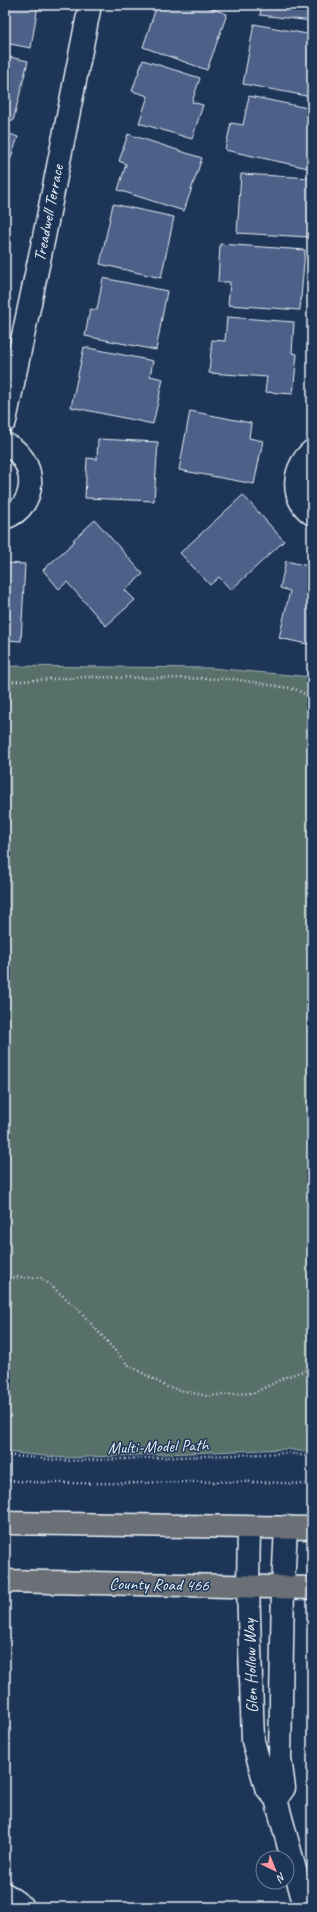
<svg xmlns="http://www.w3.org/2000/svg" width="317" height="1912" viewBox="0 0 317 1912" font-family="Caveat,sans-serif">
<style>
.green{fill:#596f6b;stroke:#a0b0b2}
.building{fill:#4d6188;stroke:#e8f1f8}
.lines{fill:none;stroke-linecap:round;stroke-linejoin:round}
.minor-casing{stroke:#e8f1f8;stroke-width:25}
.major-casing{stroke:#e8f1f8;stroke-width:25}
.path{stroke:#e8f1f8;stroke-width:2.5;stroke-dasharray:1 3;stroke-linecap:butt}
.minor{stroke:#1d3557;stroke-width:22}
.major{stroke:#6b6f75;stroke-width:22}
.labels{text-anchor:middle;stroke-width:3;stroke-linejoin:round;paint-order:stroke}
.street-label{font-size:17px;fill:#e8f1f8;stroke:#1d3557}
</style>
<rect width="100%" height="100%" fill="#1d3557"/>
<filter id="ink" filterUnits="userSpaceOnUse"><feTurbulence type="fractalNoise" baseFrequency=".025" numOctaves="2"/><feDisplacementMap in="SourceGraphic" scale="8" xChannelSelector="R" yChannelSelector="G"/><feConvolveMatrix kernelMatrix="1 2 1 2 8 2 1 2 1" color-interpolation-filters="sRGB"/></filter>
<g filter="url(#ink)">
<path class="green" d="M 5,666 L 211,668 L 312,677 L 312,1453 L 287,1449 L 65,1458 L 5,1452 Z"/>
<path class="building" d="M 5,5 L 38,5 L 31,48 L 5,43 Z
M 157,5 L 202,5 L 227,14 L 207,70 L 143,47 Z
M 262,5 L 312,5 L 312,21 L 260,15 Z
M 254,24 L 312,35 L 312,97 L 243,84 Z
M 5,56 L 28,61 L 13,121 L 5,119 Z
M 143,60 L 200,78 L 192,102 L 203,105 L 192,139 L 139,123 L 148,96 L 132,91 Z
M 249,96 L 312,109 L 312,150 L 308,168 L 225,150 L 231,123 L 243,125 Z
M 5,132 L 18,137 L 5,175 Z
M 128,134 L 202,158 L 184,211 L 118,190 L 126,164 L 119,161 Z
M 241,174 L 312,178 L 308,237 L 237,233 Z
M 113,204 L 174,217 L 161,278 L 100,264 Z
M 220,244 L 305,250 L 300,310 L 228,305 L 230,282 L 218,282 Z
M 103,278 L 167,291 L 156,350 L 85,336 L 90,309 L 97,310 Z
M 227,317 L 294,322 L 292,353 L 297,354 L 293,394 L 265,392 L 267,377 L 209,373 L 212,340 L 225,341 Z
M 84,347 L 153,361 L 150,376 L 163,379 L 153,424 L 71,407 Z
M 190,411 L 251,423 L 249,438 L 263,441 L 254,484 L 179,470 Z
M 98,439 L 158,442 L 154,501 L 85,498 L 87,458 L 97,459 Z
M 243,495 L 284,541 L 231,590 L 219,577 L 210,585 L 180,553 Z
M 95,520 L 143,574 L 125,590 L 135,600 L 106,626 L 67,582 L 59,589 L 43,570 L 75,541 L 73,540 Z
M 286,561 L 312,567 L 312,645 L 279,638 L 290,591 L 280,588 Z
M 5,563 L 25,564 L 21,641 L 5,640 Z"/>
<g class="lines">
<defs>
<path id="minor" d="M 5,421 L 44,237 L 90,5
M 5,444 C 37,458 40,505 5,518
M 312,451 C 293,467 289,498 312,514
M 249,1528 L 248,1586 L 253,1741 L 266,1787 L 276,1799 L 305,1907
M 276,1799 L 284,1788 L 280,1758 L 283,1587 L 286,1527
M 5,1894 L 23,1907"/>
<path id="major" d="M 5,1523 L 312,1528
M 5,1581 L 312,1588"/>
</defs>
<use href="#minor" class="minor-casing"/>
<use href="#major" class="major-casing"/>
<path class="path" d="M 5,682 L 87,677 L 233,679 L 295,689 L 312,698
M 5,1279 L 19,1277 L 42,1278 L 78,1309 L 127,1364 L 167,1387 L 207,1396 L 254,1393 L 286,1377 L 312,1368
M 5,1455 L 66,1461 L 289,1453 L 312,1457
M 5,1480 C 107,1489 210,1476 312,1485"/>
<use href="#minor" class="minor"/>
<use href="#major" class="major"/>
</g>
</g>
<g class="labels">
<g class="street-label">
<text transform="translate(48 213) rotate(-79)" y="6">Treadwell Terrace</text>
<text transform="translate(158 1446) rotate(-2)" y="6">Multi-Model Path</text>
<text transform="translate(159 1584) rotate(1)" y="6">County Road 466</text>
<text transform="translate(250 1666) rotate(-92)" y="6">Glen Hollow Way</text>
</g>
</g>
<rect width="317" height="1912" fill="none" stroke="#1d3557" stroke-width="20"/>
<rect x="10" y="10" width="297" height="1892" fill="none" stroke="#e8f1f8" stroke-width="1.5" filter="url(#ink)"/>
<g transform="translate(275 1870) rotate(137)"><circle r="19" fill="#1d3557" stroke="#6e8097"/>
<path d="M0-3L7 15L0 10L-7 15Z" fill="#ff9aa2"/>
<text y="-6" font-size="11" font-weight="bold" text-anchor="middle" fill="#e8f1f8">N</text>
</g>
</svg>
